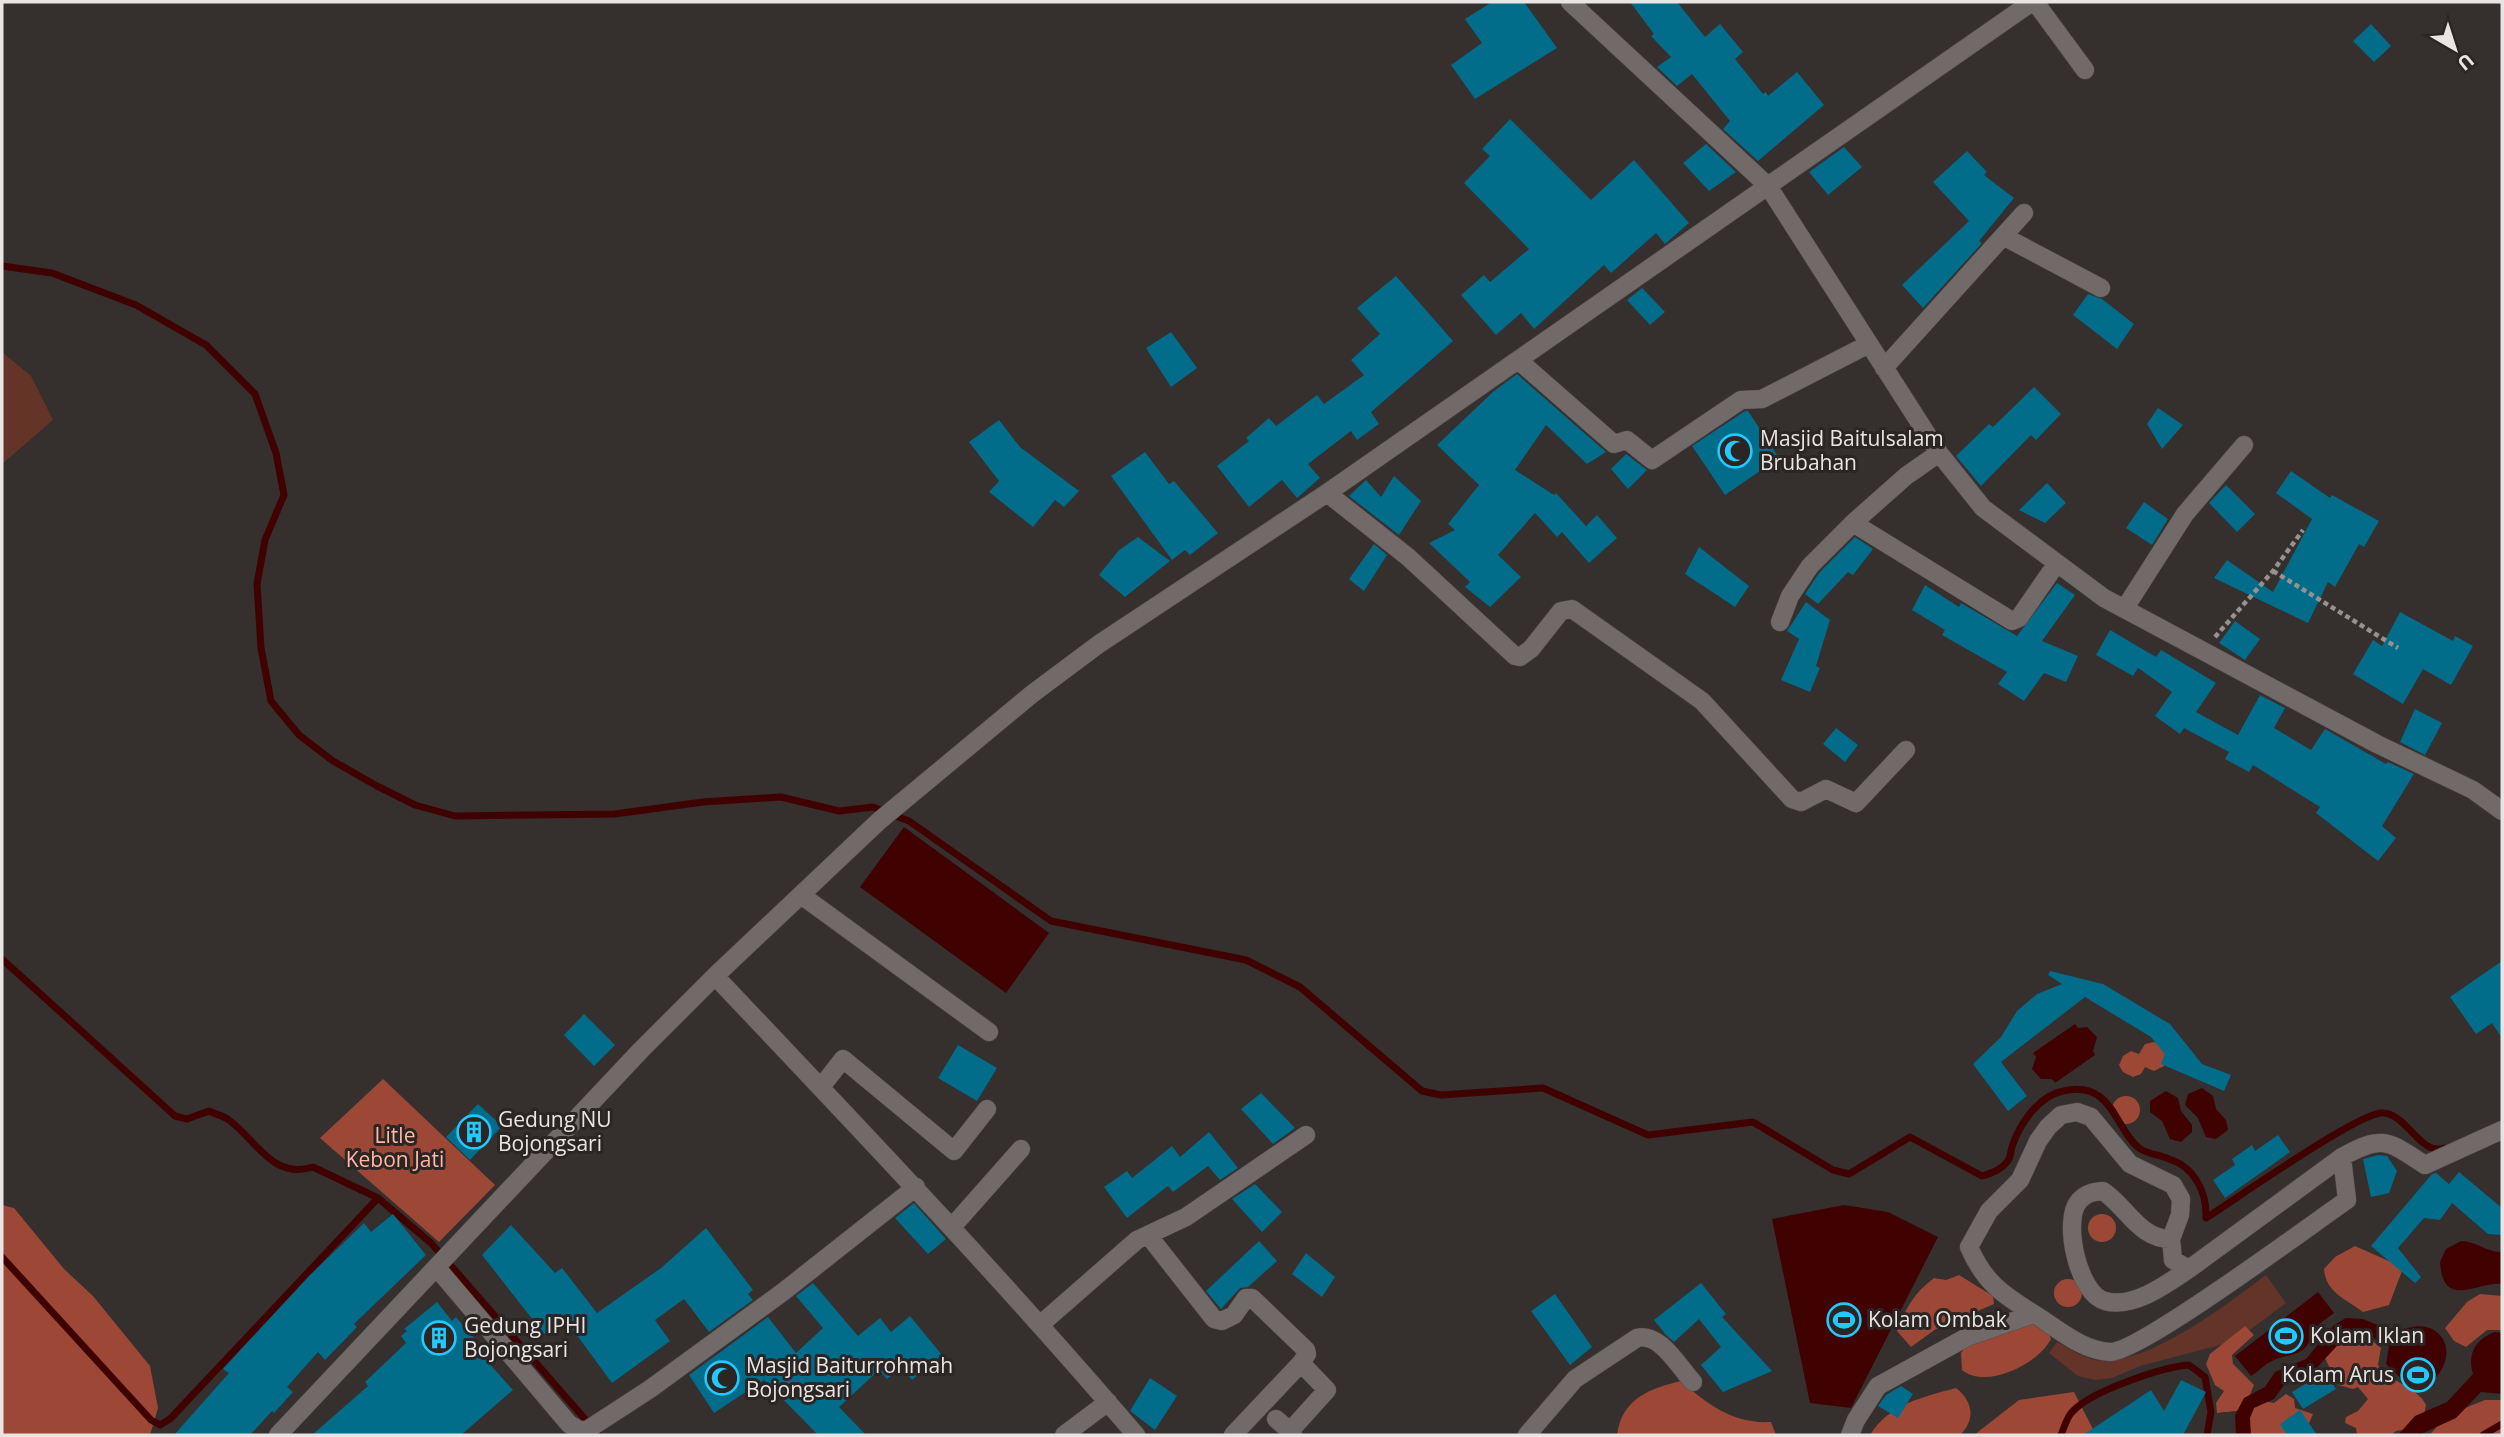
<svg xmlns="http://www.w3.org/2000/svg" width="2504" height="1437" viewBox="0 0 2504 1437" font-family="'Open Sans',sans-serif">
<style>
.green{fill:#653429}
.forest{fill:#9d4836}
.water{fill:#400200}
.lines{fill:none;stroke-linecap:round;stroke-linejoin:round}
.stream{stroke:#400200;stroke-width:7}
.building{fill:#026c8b}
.minor-casing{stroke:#524d4c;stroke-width:19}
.path{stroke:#979291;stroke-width:4.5;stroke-dasharray:5 3.5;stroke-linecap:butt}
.minor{stroke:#716a68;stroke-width:18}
.labels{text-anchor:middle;stroke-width:6;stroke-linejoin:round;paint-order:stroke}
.poi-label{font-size:21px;fill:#e9e5e4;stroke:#2b2524;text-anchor:start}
.park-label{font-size:21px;fill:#ffb6a5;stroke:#2b2524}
</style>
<rect width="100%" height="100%" fill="#352f2e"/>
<path class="green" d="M 2,352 L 31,376 L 53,420 L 2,464 Z
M 2266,1275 L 2286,1303 L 2235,1341 L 2140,1366 L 2112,1378 L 2095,1380 L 2078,1376 L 2049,1353 L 2057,1342 C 2072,1350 2089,1362 2106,1361 C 2156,1359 2227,1304 2266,1275 Z"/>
<path class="forest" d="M 2154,1042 L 2163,1045 L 2168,1056 L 2164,1066 L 2154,1071 L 2145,1067 L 2141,1074 L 2133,1077 L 2123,1072 L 2119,1065 L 2123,1056 L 2131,1051 L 2139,1054 L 2145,1044 Z
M 383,1079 L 495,1185 L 439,1242 L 320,1138 Z
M2112 1110a14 14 0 1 1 28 0a14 14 0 1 1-28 0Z
M 2,1205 L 14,1208 L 64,1269 L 93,1296 L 150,1366 L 158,1408 L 150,1435 L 2,1435 Z
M2088 1228a14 14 0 1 1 28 0a14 14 0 1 1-28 0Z
M 2355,1246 L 2391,1262 L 2402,1271 L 2389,1305 L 2363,1312 C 2346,1299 2326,1293 2324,1269 L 2335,1257 Z
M 1959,1275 L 1993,1296 L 1994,1304 L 1936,1329 L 1911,1347 L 1897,1331 C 1905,1309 1915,1292 1934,1278 L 1946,1280 Z
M2054 1293a14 14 0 1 1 28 0a14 14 0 1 1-28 0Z
M 2480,1294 L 2502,1296 L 2502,1330 L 2487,1330 L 2466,1347 L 2454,1341 L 2445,1328 L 2467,1302 Z
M 2030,1322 L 2047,1327 L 2051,1339 C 2038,1364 1987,1390 1962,1370 L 1961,1353 L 1966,1346 Z
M 2245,1326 L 2254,1335 L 2232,1355 L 2233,1364 L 2254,1385 C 2241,1415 2249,1409 2217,1413 L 2216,1403 L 2224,1391 L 2215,1385 L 2206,1364 L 2210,1354 Z
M 2358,1329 L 2381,1348 L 2378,1365 C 2391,1383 2418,1387 2426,1405 L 2424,1415 L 2407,1429 L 2396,1431 L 2391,1435 L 2357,1435 L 2356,1428 L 2345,1423 L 2346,1417 L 2358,1411 L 2368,1399 L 2358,1387 L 2353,1389 L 2338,1385 L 2324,1356 L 2334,1339 Z
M 1681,1381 C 1708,1405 1734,1424 1771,1422 L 1776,1435 L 1617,1435 C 1622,1399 1648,1389 1681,1381 Z
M 1956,1388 C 1973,1401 1976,1420 1960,1435 L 1870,1435 C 1889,1404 1923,1397 1956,1388 Z
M 2074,1392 L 2096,1435 L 1974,1435 L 2019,1400 Z
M 2286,1394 L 2294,1399 L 2295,1408 L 2313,1414 L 2304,1435 L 2247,1435 L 2247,1413 L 2262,1401 L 2274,1403 Z
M 2485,1400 L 2502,1400 L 2502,1435 L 2429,1435 L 2436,1428 L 2435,1420 Z"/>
<path class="water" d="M 904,827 L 1049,933 L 1006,993 L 860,887 Z
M 2075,1024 L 2078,1028 L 2087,1027 L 2097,1037 L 2093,1051 L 2095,1055 L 2055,1083 L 2052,1079 L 2041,1079 L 2032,1069 L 2036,1057 L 2033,1053 Z
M 2202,1088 L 2213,1096 L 2216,1109 L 2226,1120 L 2228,1130 L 2216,1139 L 2206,1137 L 2198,1118 L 2185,1105 L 2188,1094 Z
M 2166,1091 L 2178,1098 L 2181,1111 L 2192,1125 L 2192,1132 L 2181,1142 L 2170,1139 L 2162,1121 L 2150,1112 L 2150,1101 Z
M 1844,1205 L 1888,1212 L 1938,1237 L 1851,1408 L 1810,1403 L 1772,1219 Z
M 2461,1241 C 2477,1241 2487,1253 2502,1252 L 2502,1284 C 2478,1281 2443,1311 2440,1262 L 2446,1249 Z
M 2318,1292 L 2334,1313 L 2314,1328 C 2307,1357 2296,1352 2274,1360 C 2266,1363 2258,1372 2251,1376 L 2235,1356 Z
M 2346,1318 L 2363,1319 L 2397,1333 C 2436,1310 2466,1351 2431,1382 L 2406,1383 L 2386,1364 L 2389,1346 L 2365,1334 L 2347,1335 L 2312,1373 L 2286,1382 L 2274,1399 L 2254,1408 L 2250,1418 L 2251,1435 L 2236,1435 L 2235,1415 L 2244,1398 L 2265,1387 L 2275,1372 L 2306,1359 L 2334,1325 Z
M 2495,1332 L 2502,1333 L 2502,1394 L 2481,1392 L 2456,1418 L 2419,1435 L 2398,1435 L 2415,1416 L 2447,1402 L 2473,1374 C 2467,1354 2475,1339 2495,1332 Z"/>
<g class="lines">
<path class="stream" d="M 2,266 L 52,273 L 136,305 L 206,345 L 255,394 L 276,453 L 284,495 L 265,540 L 257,584 L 261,648 L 271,701 L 299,735 L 333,761 L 377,786 L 415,805 L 455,816 L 615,814 L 703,802 L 781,797 L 839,811 L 873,807 L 909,821 L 1051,921 L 1246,960 L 1300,987 L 1422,1091 L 1441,1095 L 1543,1088 L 1648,1135 L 1753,1122 L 1833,1170 L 1849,1174 L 1910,1137 L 1982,1176 C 1992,1173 2003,1169 2009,1159 C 2011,1155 2011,1148 2013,1144 C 2021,1122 2039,1096 2063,1091 C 2113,1079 2115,1130 2139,1148 C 2147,1154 2160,1155 2169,1159 C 2195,1167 2207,1193 2206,1218 C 2236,1199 2355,1115 2381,1113 C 2406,1111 2420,1157 2444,1148
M 2,959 L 175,1116 L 187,1119 L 209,1111 C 215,1114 224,1116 229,1120 C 257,1141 273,1180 313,1167 L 378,1198 L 431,1243 L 599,1435
M 2,1257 L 151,1420 L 160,1425 L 170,1419 L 378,1198
M 2061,1435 C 2064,1428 2067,1416 2073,1411 C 2092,1391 2162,1367 2189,1365 L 2205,1377 L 2211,1412 L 2207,1435
M 2483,1435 L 2502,1424"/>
</g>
<path class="building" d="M 1492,2 L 1524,2 L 1557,48 L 1475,99 L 1451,65 L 1482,43 L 1465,19 Z
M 1630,2 L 1677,2 L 1705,37 L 1720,24 L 1743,52 L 1735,59 L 1763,94 L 1766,92 L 1768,96 L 1797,72 L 1824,105 L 1758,161 L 1723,129 L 1730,121 L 1692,74 L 1677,86 L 1657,67 L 1671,57 L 1651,36 L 1654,34 Z
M 2371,24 L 2391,46 L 2374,62 L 2353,41 Z
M 1510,119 L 1591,200 L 1634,160 L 1689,223 L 1665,244 L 1656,233 L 1611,273 L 1604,265 L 1534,329 L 1521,313 L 1496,335 L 1461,295 L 1484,275 L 1490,282 L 1529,249 L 1464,183 L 1490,156 L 1482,149 Z
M 1706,144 L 1736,172 L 1709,191 L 1683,163 Z
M 1844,147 L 1862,167 L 1828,195 L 1809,172 Z
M 1967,151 L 1987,172 L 1984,175 L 2014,198 L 1979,241 L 1982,243 L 1923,308 L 1902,285 L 1969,221 L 1933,182 Z
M 1396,276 L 1453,341 L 1371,412 L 1379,424 L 1357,440 L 1351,431 L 1308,464 L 1320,478 L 1297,498 L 1282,480 L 1249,507 L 1217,466 L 1249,441 L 1246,438 L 1269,418 L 1276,426 L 1317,395 L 1324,404 L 1364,375 L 1351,360 L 1380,334 L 1357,308 Z
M 1642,288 L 1665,312 L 1650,325 L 1627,300 Z
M 2088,294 L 2102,299 L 2134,324 L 2117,349 L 2073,315 Z
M 1171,332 L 1197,368 L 1171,387 L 1146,348 Z
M 1517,374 L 1606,452 L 1587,464 L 1546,425 L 1515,470 L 1554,495 L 1556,493 L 1586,526 L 1597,515 L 1617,538 L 1589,563 L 1562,532 L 1557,537 L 1535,513 L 1498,555 L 1521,577 L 1490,607 L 1465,587 L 1470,582 L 1429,543 L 1455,530 L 1448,524 L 1479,485 L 1437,445 L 1494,391 Z
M 2034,387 L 2061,414 L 2036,440 L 2031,435 L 1981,486 L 1956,456 L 1989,424 L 1993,427 Z
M 2158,408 L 2183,425 L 2162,449 L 2147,424 Z
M 1745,411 L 1748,411 L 1779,458 L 1725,495 L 1692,446 Z
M 999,420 L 1020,447 L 1079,491 L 1064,507 L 1055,500 L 1033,527 L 989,492 L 999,481 L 969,442 Z
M 1145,452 L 1169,484 L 1174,481 L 1218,533 L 1190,555 L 1185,550 L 1172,560 L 1111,476 Z
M 1626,454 L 1647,470 L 1628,489 L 1611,469 Z
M 2291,471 L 2330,498 L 2332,495 L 2379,521 L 2364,547 L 2359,544 L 2335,587 L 2328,582 L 2308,623 L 2214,578 L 2227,560 L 2273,592 L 2312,519 L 2276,493 Z
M 1394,476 L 1421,501 L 1399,535 L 1349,496 L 1366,480 L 1381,497 Z
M 2047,483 L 2066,503 L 2045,523 L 2019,510 Z
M 2226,485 L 2255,514 L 2237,532 L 2209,503 Z
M 2144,502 L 2168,519 L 2152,545 L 2126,528 Z
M 1138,537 L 1170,561 L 1125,597 L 1099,575 L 1119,550 Z
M 1855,537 L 1873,549 L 1853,575 L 1848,572 L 1818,604 L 1805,594 L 1819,573 Z
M 1374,544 L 1387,555 L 1364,591 L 1349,579 Z
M 1699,547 L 1749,586 L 1735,607 L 1685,574 Z
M 2057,583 L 2075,595 L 2042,641 L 2078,656 L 2066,682 L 2044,673 L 2024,701 L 1998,684 L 2007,672 L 1942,635 L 1945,630 L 1912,610 L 1925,585 L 1959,607 L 1961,603 L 2017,636 Z
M 1806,602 L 1830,620 L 1816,666 L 1820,668 L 1810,692 L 1781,680 L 1799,639 L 1787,631 Z
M 2400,612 L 2453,641 L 2455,636 L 2473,646 L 2451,685 L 2423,669 L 2403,704 L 2353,674 L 2373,640 L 2382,646 Z
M 2235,621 L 2260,639 L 2245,660 L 2219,643 Z
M 2110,630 L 2156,657 L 2161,650 L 2216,683 L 2196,712 L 2238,735 L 2260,695 L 2285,708 L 2274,728 L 2311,750 L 2325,729 L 2386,764 L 2388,762 L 2414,774 L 2382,826 L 2396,838 L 2378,861 L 2316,813 L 2320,807 L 2253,765 L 2249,772 L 2225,759 L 2229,752 L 2184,728 L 2180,734 L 2155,716 L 2172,692 L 2138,668 L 2133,676 L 2096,655 Z
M 2415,709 L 2442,723 L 2425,755 L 2400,742 Z
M 1836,728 L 1858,745 L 1845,762 L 1823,744 Z
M 2502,961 L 2502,1038 L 2492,1023 L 2476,1034 L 2450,997 Z
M 2050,971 L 2103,984 L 2170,1024 L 2202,1064 L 2231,1075 L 2224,1091 L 2161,1064 L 2165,1054 L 2151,1037 L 2085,997 L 2001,1062 L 2027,1096 L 2008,1111 L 1973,1064 L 2001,1037 L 2017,1011 L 2037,994 L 2062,984 L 2048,975 Z
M 584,1014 L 615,1045 L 594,1066 L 564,1035 Z
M 958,1045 L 997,1068 L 977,1101 L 938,1078 Z
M 1261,1093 L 1295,1128 L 1273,1144 L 1241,1109 Z
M 478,1104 L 502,1126 L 470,1160 L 446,1137 Z
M 1209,1132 L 1238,1168 L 1220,1180 L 1208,1166 L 1173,1192 L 1168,1186 L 1127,1218 L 1104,1187 L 1127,1171 L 1132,1178 L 1172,1146 L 1180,1157 Z
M 2278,1135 L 2290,1152 L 2225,1198 L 2213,1180 L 2235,1165 L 2232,1159 L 2252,1145 L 2255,1151 Z
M 2378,1155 L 2387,1156 L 2397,1171 L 2389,1193 L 2371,1197 L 2363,1159 Z
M 2459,1172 L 2502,1208 L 2502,1235 L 2488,1234 L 2452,1203 L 2440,1220 L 2424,1218 L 2398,1248 L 2421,1277 L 2415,1283 L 2371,1246 L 2432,1174 L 2436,1173 L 2449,1184 Z
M 1255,1184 L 1282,1212 L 1262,1232 L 1232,1199 Z
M 914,1203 L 946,1239 L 928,1254 L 895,1218 Z
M 393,1214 L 426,1255 L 354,1324 L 357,1327 L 325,1360 L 318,1352 L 287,1387 L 293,1392 L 274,1413 L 272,1411 L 250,1435 L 174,1435 L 229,1373 L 223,1369 L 309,1276 L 364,1223 L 371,1232 Z
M 511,1225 L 555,1273 L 562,1268 L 597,1313 L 661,1268 L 706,1228 L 753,1290 L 748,1294 L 753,1300 L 709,1332 L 684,1299 L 655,1320 L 670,1341 L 612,1383 L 565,1319 L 544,1334 L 482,1255 Z
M 1259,1241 L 1277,1261 L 1248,1287 L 1240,1288 L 1221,1309 L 1206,1291 Z
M 1306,1253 L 1335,1277 L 1322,1297 L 1292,1274 Z
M 813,1283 L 858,1336 L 880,1318 L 891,1332 L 910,1316 L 942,1355 L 912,1380 L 902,1368 L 887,1379 L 879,1370 L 839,1407 L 866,1435 L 818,1435 L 764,1380 L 714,1413 L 689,1375 L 768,1317 L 796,1353 L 823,1328 L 796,1296 Z
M 1701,1283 L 1726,1314 L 1722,1317 L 1772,1371 L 1723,1392 L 1701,1365 L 1721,1347 L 1699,1319 L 1674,1342 L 1666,1335 L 1654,1320 Z
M 1555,1294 L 1592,1347 L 1570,1365 L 1531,1311 Z
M 437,1302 L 452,1321 L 456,1317 L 491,1358 L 487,1361 L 513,1390 L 461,1435 L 312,1435 L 368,1386 L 365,1382 L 406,1343 L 401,1336 L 407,1331 L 404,1329 Z
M 2325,1372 L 2336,1389 L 2303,1409 L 2292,1392 Z
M 1150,1378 L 1177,1396 L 1155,1430 L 1130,1411 Z
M 2181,1380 L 2206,1392 L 2183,1435 L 2083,1435 L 2151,1390 L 2164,1411 Z
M 1901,1386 L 1913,1394 L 1898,1418 L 1878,1406 L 1886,1395 Z
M 2300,1410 L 2317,1435 L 2287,1435 L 2280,1424 Z"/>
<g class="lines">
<defs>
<path id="minor" d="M 1570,2 L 1768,186 L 1939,453 L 1983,508 L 2104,598 L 2377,744 L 2473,790 L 2502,811
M 2035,2 L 2085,70
M 2003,236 L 2101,288
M 1518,360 L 1614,444 L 1627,440 L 1652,460 L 1741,400 L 1762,399 L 1869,344
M 1884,368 L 2024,213
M 1327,493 L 1408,557 L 1515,656 L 1520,657 L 1531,649 L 1561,611 L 1572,609 L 1702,701 L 1792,799 L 1801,802 L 1826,789 L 1856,803 L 1906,750
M 1853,523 L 2012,621 L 2019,618 L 2057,563
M 2125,608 L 2185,514 L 2244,445
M 1780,622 L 1790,596 L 1810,566 L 1853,523 L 1906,476 L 1939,453
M 801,895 L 989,1032
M 715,976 C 858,1127 1001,1277 1136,1435
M 821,1087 L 843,1059 L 954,1151 L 987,1109
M 2342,1157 L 2347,1200 C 2312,1224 2139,1353 2110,1352 C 2082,1351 2057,1328 2034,1314 C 2003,1295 1984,1282 1969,1247 L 1989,1211 L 2020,1180 L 2038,1141 L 2048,1127 L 2061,1115 L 2077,1112 L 2091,1117 L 2130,1164 L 2173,1185 L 2181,1199 L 2180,1215 L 2171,1239 L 2173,1260 L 2189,1269 L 2342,1157 C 2383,1134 2388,1141 2425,1165 L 2502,1130
M 952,1227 L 1021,1149
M 1148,1235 L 1214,1319 L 1222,1321 L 1234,1315 L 1246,1298 L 1252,1298 L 1306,1350 L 1307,1354 L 1301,1363 L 1233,1435
M 2171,1239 C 2139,1239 2127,1207 2103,1191 C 2093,1192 2086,1193 2079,1201 C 2062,1220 2078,1294 2105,1301 C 2133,1309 2167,1284 2189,1269
M 437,1268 L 569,1424 L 579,1430 L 587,1430 L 650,1389 L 783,1292 L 916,1187
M 1041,1324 L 1137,1240 L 1186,1217 L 1306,1135
M 1276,1419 L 1290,1431
M 278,1435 L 641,1050 L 715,976 L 879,821 L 1032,694 L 1099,644 L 1327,493 L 2032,2
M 1064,1435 L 1108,1402
M 1293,1435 L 1290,1431 L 1327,1390 L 1301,1363
M 1527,1435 L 1575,1379 L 1637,1338 C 1660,1332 1679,1367 1693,1382
M 1850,1435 L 1856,1420 L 1878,1386 L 1967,1337 L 2034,1314"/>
</defs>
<use href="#minor" class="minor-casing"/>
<path class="path" d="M 2273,571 L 2398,648
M 2215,637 L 2273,571 L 2303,530"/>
<use href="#minor" class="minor"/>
</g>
<defs>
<symbol id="mosque-ring" viewBox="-11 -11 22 22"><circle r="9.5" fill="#2b2524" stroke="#23c9fe" stroke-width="1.5"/><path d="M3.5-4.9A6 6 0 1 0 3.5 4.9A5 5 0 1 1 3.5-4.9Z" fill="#23c9fe"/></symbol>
<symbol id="building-ring" viewBox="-11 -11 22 22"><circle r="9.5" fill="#2b2524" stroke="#23c9fe" stroke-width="1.5"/><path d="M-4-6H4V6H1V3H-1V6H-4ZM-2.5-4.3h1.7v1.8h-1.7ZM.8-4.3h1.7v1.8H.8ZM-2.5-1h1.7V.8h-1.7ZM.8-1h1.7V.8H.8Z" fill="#23c9fe"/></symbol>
<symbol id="stadium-ring" viewBox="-11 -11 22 22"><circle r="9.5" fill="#2b2524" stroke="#23c9fe" stroke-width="1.5"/><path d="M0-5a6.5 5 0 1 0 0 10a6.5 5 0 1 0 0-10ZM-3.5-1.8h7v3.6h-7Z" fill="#23c9fe"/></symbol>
</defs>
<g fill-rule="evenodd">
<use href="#mosque-ring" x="1716" y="432" width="38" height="38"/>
<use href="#building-ring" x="455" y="1113" width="38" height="38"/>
<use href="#stadium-ring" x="1825" y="1301" width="38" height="38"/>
<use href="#stadium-ring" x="2267" y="1317" width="38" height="38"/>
<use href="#building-ring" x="420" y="1319" width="38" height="38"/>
<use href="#stadium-ring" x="2399" y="1356" width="38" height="38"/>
<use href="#mosque-ring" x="703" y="1359" width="38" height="38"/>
</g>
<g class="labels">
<g class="poi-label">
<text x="1760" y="446">Masjid Baitulsalam<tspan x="1760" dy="24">Brubahan</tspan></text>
<text x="498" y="1127">Gedung NU<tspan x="498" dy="24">Bojongsari</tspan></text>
<text x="1868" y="1327">Kolam Ombak</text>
<text x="464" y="1333">Gedung IPHI<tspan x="464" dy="24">Bojongsari</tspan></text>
<text x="2310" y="1343">Kolam Iklan</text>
<text x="746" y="1373">Masjid Baiturrohmah<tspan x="746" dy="24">Bojongsari</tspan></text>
<text x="2394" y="1382" text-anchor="end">Kolam Arus</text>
</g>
<g class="park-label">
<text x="395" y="1143">Litle<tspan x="395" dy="24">Kebon Jati</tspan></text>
</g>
</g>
<rect width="2504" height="1437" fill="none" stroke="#e9e5e4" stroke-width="7"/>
<g transform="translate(2455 49) rotate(141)" stroke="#2b2524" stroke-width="5" paint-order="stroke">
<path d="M0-5L12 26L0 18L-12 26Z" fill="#e9e5e4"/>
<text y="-10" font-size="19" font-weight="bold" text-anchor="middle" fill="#e9e5e4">U</text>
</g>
</svg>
